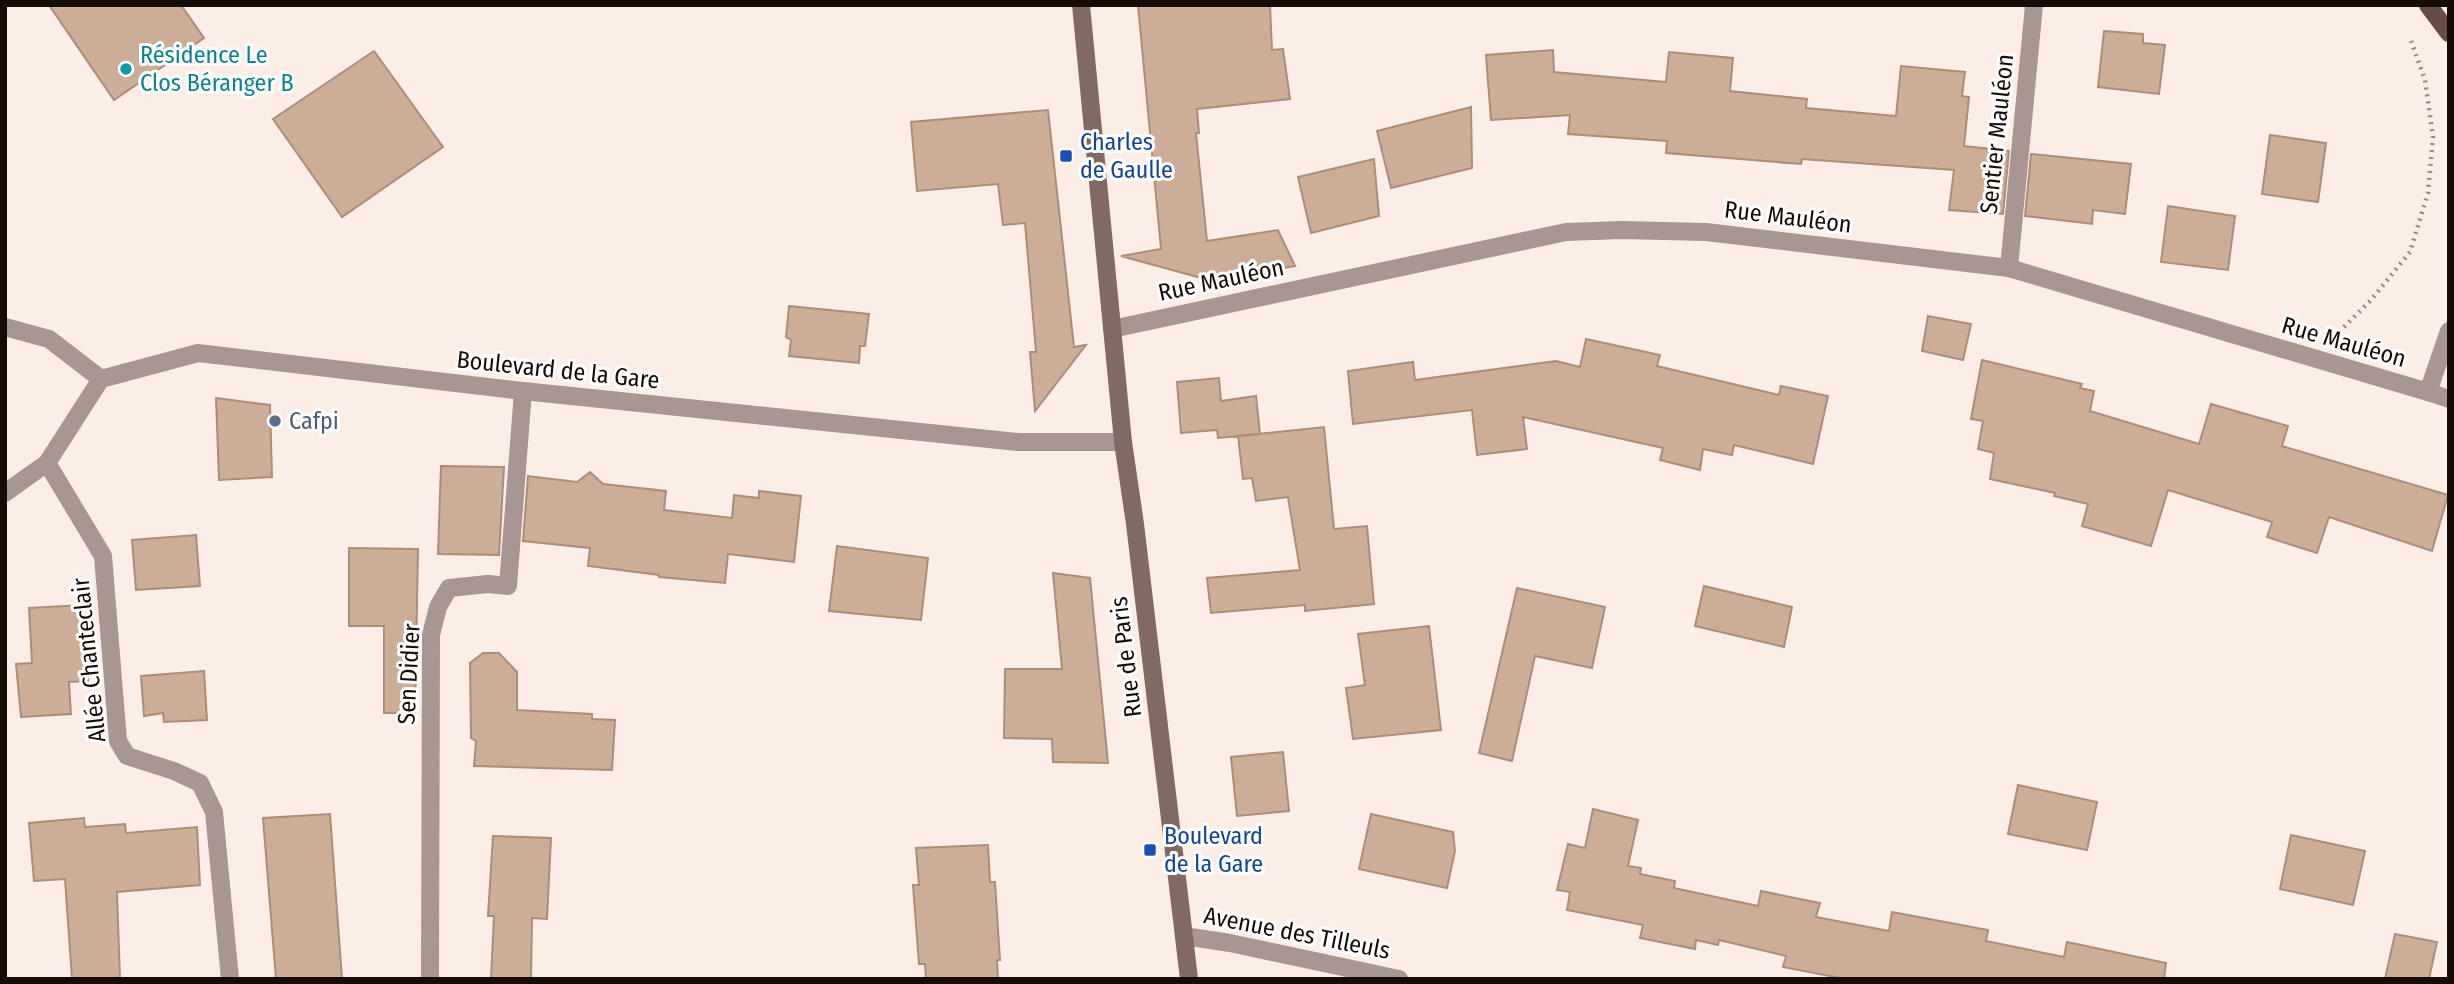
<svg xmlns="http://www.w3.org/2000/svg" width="2454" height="984" viewBox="0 0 2454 984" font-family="'Fira Sans Condensed',sans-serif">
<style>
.building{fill:#ccad97;stroke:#ab8d78;stroke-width:2}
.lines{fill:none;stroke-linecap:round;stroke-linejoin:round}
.path{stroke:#978a83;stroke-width:4.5;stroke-dasharray:2 5;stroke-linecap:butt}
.lane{stroke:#a79691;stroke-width:18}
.street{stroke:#a79691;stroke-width:18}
.secondary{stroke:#826a64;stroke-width:18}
.primary{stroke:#674b44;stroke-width:18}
.culture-dot{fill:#0f9aa8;stroke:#fff;stroke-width:2.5}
.transit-dot{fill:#1a4fb4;stroke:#fff;stroke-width:2.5}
.service-dot{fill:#5c6f8a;stroke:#fff;stroke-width:2.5}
.labels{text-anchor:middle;stroke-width:6;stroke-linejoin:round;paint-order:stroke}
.culture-label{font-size:24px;fill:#0d838f;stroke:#fff;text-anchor:start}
.street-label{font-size:24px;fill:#160b05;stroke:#fff}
.transit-label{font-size:24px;fill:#164399;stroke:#fff;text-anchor:start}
.service-label{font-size:24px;fill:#4e5e75;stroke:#fff;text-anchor:start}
</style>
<rect width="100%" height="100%" fill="#fceee6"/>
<path class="building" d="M 49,5 L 181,5 L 204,38 L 114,100 Z
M 1138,5 L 1270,5 L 1272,50 L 1283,49 L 1290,99 L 1197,109 L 1199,133 L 1196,133 L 1207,241 L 1278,230 L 1295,266 L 1212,281 L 1121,256 L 1161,249 Z
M 2104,31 L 2143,34 L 2143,43 L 2165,45 L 2159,94 L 2098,87 Z
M 1553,50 L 1554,72 L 1666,82 L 1669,52 L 1733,58 L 1730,91 L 1807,99 L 1806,108 L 1896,116 L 1901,66 L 1965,72 L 1962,96 L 1969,97 L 1964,146 L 2009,151 L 2003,214 L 1949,210 L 1954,170 L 1802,159 L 1801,164 L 1666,153 L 1667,141 L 1568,134 L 1570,115 L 1491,120 L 1486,55 Z
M 374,51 L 443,147 L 342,217 L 273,119 Z
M 1471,107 L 1472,168 L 1391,188 L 1377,131 Z
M 1048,110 L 1074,347 L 1086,345 L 1035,411 L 1030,352 L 1036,352 L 1025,223 L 1003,225 L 998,184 L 917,191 L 911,122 Z
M 2270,135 L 2326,143 L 2318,202 L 2262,194 Z
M 2031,154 L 2131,164 L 2125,214 L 2093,210 L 2092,224 L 2025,216 Z
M 1374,159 L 1379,216 L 1311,233 L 1298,177 Z
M 2168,206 L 2235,216 L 2228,270 L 2161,262 Z
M 789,306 L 869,314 L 865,346 L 860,346 L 859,363 L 789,356 L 791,340 L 786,337 Z
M 1928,316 L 1971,324 L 1963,360 L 1922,351 Z
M 1586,339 L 1660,355 L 1657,366 L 1779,395 L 1781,386 L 1828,396 L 1813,464 L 1734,445 L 1732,455 L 1703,449 L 1700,470 L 1660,460 L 1663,448 L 1523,417 L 1527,449 L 1477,455 L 1472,410 L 1353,424 L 1348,371 L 1413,362 L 1415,380 L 1556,361 L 1580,367 Z
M 1982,360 L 2082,384 L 2080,388 L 2094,391 L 2090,411 L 2199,444 L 2211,404 L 2288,426 L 2282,446 L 2448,495 L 2432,551 L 2329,517 L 2317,553 L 2267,537 L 2272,522 L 2168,490 L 2151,546 L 2082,526 L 2088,504 L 2054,496 L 2055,493 L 1990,479 L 1994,453 L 1978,449 L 1983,421 L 1971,419 Z
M 1219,378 L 1221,401 L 1256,396 L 1260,434 L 1218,438 L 1217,430 L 1181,433 L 1177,382 Z
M 216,398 L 270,405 L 272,477 L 219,480 Z
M 1324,427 L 1334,529 L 1367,526 L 1374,604 L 1305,611 L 1305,605 L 1211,613 L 1207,578 L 1300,570 L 1288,497 L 1256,501 L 1252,478 L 1243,479 L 1238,436 Z
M 441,466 L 504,467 L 499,555 L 438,554 Z
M 590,472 L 603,484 L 666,491 L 664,510 L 732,518 L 734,495 L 759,498 L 759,491 L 801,496 L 794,562 L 728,554 L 725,583 L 659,577 L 659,575 L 588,566 L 590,548 L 523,541 L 528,476 L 577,482 Z
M 196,535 L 200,586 L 136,590 L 132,540 Z
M 837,546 L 928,558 L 921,620 L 829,611 Z
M 349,548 L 418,549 L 415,713 L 384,713 L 384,626 L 349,626 Z
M 1053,573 L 1090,578 L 1108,763 L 1053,762 L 1052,739 L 1004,738 L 1005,669 L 1062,669 Z
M 1704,586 L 1792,607 L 1784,647 L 1695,626 Z
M 1517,588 L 1605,607 L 1592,668 L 1535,656 L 1512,761 L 1479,753 Z
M 83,605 L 88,681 L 69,682 L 71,714 L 21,717 L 16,664 L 32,663 L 29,608 Z
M 1429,626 L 1441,730 L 1353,739 L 1346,688 L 1365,685 L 1358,634 Z
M 483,653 L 499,653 L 517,672 L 517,710 L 592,714 L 592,719 L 615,720 L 612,770 L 474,766 L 476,741 L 471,738 L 470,663 Z
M 204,671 L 207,720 L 164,722 L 163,713 L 144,716 L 141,676 Z
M 1283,752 L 1289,811 L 1237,816 L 1231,757 Z
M 2018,785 L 2097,802 L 2087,850 L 2008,834 Z
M 1593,809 L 1638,820 L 1628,866 L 1641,868 L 1640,874 L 1675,881 L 1674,888 L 1758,906 L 1761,891 L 1820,903 L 1816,917 L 1889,931 L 1892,912 L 1988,930 L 1986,941 L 2064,957 L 2067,942 L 2166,963 L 2164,979 L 1845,979 L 1783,967 L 1786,956 L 1719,940 L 1718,945 L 1696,940 L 1695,949 L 1640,938 L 1643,925 L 1567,910 L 1570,892 L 1557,890 L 1568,844 L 1585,848 Z
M 330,814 L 342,979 L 276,979 L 263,818 Z
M 1371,814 L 1453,832 L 1455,851 L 1447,888 L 1359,869 Z
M 84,818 L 85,827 L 125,824 L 126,833 L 197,827 L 200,885 L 117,892 L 120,979 L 72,979 L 65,879 L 34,881 L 29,823 Z
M 2291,835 L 2365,851 L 2353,905 L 2280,889 Z
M 493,836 L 551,838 L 547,919 L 532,918 L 531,979 L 491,979 L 494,916 L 488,916 Z
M 988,845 L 990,882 L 995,882 L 1000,960 L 997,960 L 998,979 L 926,979 L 925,964 L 919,964 L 913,885 L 919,885 L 916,848 Z
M 2395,934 L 2437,942 L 2429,979 L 2385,979 Z"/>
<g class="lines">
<path class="path" d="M 2339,332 L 2371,300 L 2410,252 L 2428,193 L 2433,137 L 2425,80 L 2410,38"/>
<path class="lane" d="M 2009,268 L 2034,5
M 2428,392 L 2449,399
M 47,463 L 103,556 L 118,741 L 127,756 L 174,771 L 200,783 L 214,812 L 230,979
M 430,979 L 431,635 L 438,607 L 449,588 L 488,584 L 508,586 L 523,391"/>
<path class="street" d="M 5,327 L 49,339 L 101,379 L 198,353 L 523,391 L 1018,442 L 1123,442
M 1112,329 L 1566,232 L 1622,230 L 1706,232 L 2009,268 L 2428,392 L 2449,331
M 5,493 L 47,463 L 101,379
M 1184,936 L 1230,943 L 1399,979"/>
<path class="secondary" d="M 1081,5 L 1123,442 L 1135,524 L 1189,979"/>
<path class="primary" d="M 2428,5 L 2449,33"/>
</g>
<circle class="culture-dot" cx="126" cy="69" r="7"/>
<g class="transit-dot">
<rect x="1059" y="149" width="14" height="14" rx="3.5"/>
<rect x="1143" y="843" width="14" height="14" rx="3.5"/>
</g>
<circle class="service-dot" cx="275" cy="421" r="7"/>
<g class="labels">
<g class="culture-label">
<text x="140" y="63">Résidence Le<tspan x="140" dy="28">Clos Béranger B</tspan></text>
</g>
<g class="street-label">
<text transform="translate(1997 134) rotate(-84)" y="8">Sentier Mauléon</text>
<text transform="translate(1788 217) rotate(7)" y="8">Rue Mauléon</text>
<text transform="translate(1221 280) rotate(-12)" y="8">Rue Mauléon</text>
<text transform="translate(2344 342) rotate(16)" y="8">Rue Mauléon</text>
<text transform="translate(558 370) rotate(6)" y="8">Boulevard de la Gare</text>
<text transform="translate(1126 657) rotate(-97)" y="8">Rue de Paris</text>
<text transform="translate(89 660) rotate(-96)" y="8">Allée Chanteclair</text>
<text transform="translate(409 674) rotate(-87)" y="8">Sen Didier</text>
<text transform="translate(1297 933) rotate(11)" y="8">Avenue des Tilleuls</text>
</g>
<g class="transit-label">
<text x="1080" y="150">Charles<tspan x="1080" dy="28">de Gaulle</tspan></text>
<text x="1164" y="844">Boulevard<tspan x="1164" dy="28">de la Gare</tspan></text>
</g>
<g class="service-label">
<text x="289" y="429">Cafpi</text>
</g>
</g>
<rect width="2454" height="984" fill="none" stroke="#160b05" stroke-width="14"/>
</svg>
